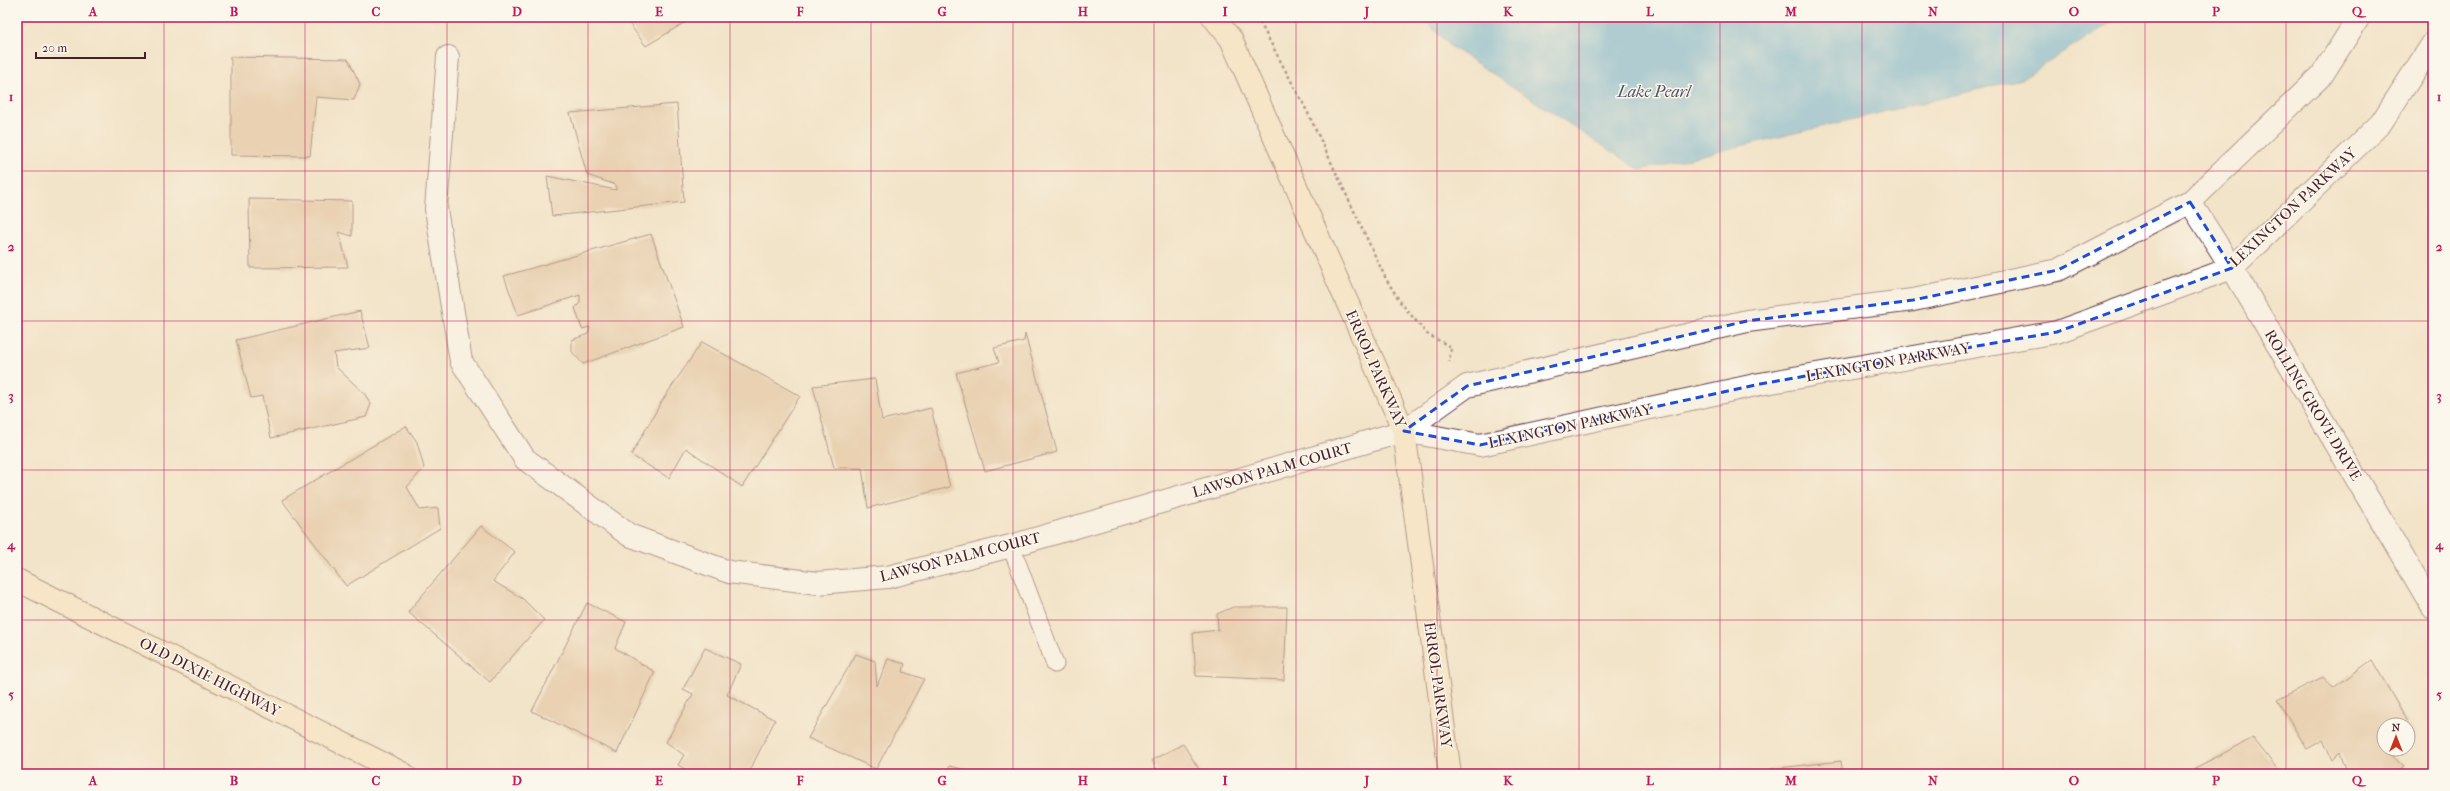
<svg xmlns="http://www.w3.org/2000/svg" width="2450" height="791" viewBox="0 0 2450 791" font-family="'IM FELL French Canon',serif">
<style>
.water{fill:#5fb0d9;stroke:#546882}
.building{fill:#ddba95}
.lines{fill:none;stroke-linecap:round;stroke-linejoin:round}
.lane-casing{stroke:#633d43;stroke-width:19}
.street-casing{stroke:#633d43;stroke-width:24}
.secondary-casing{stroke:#633d43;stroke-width:24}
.path{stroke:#633d43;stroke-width:2.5;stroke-dasharray:3 3;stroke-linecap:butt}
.lane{stroke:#fff;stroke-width:17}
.street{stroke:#fff;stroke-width:22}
.secondary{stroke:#fbe6c4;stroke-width:22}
.marked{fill:none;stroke:#1d4ed8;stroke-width:3;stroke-dasharray:8 5;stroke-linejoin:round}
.grid{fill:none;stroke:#c2185b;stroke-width:1;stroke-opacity:0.55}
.labels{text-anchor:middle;stroke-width:3;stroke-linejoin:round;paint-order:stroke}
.street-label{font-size:15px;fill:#4a1f2b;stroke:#fbf7ec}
.water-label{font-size:16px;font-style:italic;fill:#515268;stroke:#fbf7ec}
.neatline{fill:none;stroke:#c2185b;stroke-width:1.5}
.grid-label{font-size:13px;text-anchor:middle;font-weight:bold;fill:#c2185b}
</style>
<rect width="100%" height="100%" fill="#fbf7ec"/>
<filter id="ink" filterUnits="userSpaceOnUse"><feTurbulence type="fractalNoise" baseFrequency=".025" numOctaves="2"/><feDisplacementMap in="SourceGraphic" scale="8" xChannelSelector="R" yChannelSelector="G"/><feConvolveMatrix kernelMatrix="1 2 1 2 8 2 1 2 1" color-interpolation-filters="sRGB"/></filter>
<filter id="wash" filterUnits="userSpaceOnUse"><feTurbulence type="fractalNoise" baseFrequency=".012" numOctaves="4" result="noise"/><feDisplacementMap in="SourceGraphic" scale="16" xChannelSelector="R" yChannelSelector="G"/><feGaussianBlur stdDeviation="0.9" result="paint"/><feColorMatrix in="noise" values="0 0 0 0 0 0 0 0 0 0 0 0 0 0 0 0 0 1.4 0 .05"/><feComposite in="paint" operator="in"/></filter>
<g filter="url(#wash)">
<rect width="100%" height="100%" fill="#f2e4c9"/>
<path class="water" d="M 1422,17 L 2120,17 L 2022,79 L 1640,170 L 1450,46 Z"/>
<g id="blocks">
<path class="building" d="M 624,17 L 694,17 L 646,46 Z
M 229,57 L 348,59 L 360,84 L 354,100 L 316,97 L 310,156 L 231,155 L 231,60 Z
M 677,104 L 684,202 L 552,216 L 547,176 L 616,190 L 616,185 L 587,175 L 570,113 Z
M 249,199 L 352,201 L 352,236 L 339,232 L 348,267 L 250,268 Z
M 651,234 L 684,327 L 583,364 L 572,352 L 572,340 L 588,334 L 590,327 L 582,329 L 575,308 L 580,303 L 580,295 L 518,315 L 504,276 Z
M 360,311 L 370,348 L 334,353 L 336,367 L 364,393 L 371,404 L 366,417 L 271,438 L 262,396 L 251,398 L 236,340 Z
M 1025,334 L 1057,452 L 985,471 L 956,373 L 999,362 L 994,348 L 1024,341 Z
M 702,342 L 800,396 L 742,487 L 686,448 L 669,478 L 631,455 L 662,401 Z
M 875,379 L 882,420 L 931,408 L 950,487 L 868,508 L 862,468 L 834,468 L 813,386 Z
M 406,426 L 417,442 L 424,468 L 407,487 L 420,510 L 438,508 L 440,528 L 346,586 L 282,500 Z
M 481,526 L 515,552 L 493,581 L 523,599 L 544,620 L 490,682 L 408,612 Z
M 587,603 L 626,622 L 615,648 L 655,672 L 617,753 L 532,711 Z
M 1233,607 L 1287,607 L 1284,680 L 1196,676 L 1193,633 L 1218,630 L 1217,614 Z
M 705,648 L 741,664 L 727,695 L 775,720 L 748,774 L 693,774 L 678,765 L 684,755 L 666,742 L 693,694 L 683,689 Z
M 856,654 L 875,661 L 877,686 L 888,659 L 905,664 L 903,672 L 924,679 L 876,769 L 808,738 Z
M 2372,660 L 2415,735 L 2408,739 L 2408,725 L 2384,725 L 2384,749 L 2393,749 L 2388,752 L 2404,767 L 2392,774 L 2348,774 L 2340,752 L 2332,760 L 2323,740 L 2307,749 L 2277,700 L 2323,677 L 2333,688 Z
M 2253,738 L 2281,774 L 2199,774 L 2195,768 Z
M 1183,744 L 1202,774 L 1159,774 L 1152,760 Z
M 1841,761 L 1843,774 L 1769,774 L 1770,769 Z
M 950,766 L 967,770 L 966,774 L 947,774 Z"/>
</g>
</g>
<g filter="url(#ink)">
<use href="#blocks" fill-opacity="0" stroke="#633d43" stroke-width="1"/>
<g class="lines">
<defs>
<path id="lane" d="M 1011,546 L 1055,664"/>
<path id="street" d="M 448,57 L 436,209 L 461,361 L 525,459 L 629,535 L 729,572 L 818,583 L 888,577 L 1011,546 L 1404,431 L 1467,386 L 1747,321 L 1913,300 L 2058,270 L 2190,202 L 2322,75 L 2359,17
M 2190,202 L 2232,268 L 2433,608
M 1404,431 L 1480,445 L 1760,384 L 2057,332 L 2232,268 L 2381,123 L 2433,43"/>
<path id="secondary" d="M 1213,17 L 1231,39 L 1404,431 L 1450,774
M 17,580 L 404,774"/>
</defs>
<use href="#lane" class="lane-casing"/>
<use href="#street" class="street-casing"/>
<use href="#secondary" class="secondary-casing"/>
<path class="path" d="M 1257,17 L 1307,111 L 1386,279 L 1401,303 L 1427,334 L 1451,347 L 1449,362"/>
<use href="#lane" class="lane"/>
<use href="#street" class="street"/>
<use href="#secondary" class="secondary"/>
</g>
</g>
<path d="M0 0H2450V791H0ZM 2190,202 L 2232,268 L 2057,332 L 1760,384 L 1480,445 L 1404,431 L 1467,386 L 1747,321 L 1913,300 L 2058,270 Z" fill="#f2e4c9" fill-opacity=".55" fill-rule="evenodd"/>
<path class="marked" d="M 2190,202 L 2232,268 L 2057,332 L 1760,384 L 1480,445 L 1404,431 L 1467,386 L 1747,321 L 1913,300 L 2058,270 Z"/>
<path class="grid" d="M 164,17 L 164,774M 305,17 L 305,774M 447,17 L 447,774M 588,17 L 588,774M 730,17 L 730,774M 871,17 L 871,774M 1013,17 L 1013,774M 1154,17 L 1154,774M 1296,17 L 1296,774M 1437,17 L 1437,774M 1579,17 L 1579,774M 1720,17 L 1720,774M 1862,17 L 1862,774M 2003,17 L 2003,774M 2145,17 L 2145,774M 2286,17 L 2286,774M 17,171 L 2433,171M 17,321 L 2433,321M 17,470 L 2433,470M 17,620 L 2433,620"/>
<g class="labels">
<g class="street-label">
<text transform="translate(2293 207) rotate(-43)" y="5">LEXINGTON PARKWAY</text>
<text transform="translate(1888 362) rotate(-10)" y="5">LEXINGTON PARKWAY</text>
<text transform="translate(1376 369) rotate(66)" y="5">ERROL PARKWAY</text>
<text transform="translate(2313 405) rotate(59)" y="5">ROLLING GROVE DRIVE</text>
<text transform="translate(1570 426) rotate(-12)" y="5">LEXINGTON PARKWAY</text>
<text transform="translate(1272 470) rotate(-16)" y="5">LAWSON PALM COURT</text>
<text transform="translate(960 557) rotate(-14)" y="5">LAWSON PALM COURT</text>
<text transform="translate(210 677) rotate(27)" y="5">OLD DIXIE HIGHWAY</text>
<text transform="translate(1438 685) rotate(82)" y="5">ERROL PARKWAY</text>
</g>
<g class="water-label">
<text x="1654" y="97">Lake Pearl</text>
</g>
</g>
<rect width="2450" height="791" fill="none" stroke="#fbf7ec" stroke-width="44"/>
<g transform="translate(2396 737)"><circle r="19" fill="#fbf7ec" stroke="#b4a19f"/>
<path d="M0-3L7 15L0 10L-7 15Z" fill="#c8321e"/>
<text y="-6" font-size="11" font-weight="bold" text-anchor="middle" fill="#4a1f2b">N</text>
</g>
<path d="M36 52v6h109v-6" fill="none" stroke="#4a1f2b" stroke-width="2"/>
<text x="42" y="52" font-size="12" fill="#4a1f2b" stroke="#fbf7ec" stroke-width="3" paint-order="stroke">20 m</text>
<rect x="22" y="22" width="2406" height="747" class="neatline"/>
<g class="grid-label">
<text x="93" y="16">A</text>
<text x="234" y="16">B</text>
<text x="376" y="16">C</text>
<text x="517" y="16">D</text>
<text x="659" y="16">E</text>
<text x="800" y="16">F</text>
<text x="942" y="16">G</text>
<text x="1083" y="16">H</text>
<text x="1225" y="16">I</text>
<text x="1367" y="16">J</text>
<text x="1508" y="16">K</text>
<text x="1650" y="16">L</text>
<text x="1791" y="16">M</text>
<text x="1933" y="16">N</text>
<text x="2074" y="16">O</text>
<text x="2216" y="16">P</text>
<text x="2357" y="16">Q</text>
<text x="11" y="101">1</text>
<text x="2439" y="101">1</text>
<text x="11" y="251">2</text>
<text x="2439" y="251">2</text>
<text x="11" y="400">3</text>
<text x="2439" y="400">3</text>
<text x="11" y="549">4</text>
<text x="2439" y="549">4</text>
<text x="11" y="699">5</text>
<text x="2439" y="699">5</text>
<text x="93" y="785">A</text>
<text x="234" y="785">B</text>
<text x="376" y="785">C</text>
<text x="517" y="785">D</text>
<text x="659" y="785">E</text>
<text x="800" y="785">F</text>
<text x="942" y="785">G</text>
<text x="1083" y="785">H</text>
<text x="1225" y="785">I</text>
<text x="1367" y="785">J</text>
<text x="1508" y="785">K</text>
<text x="1650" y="785">L</text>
<text x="1791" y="785">M</text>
<text x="1933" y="785">N</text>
<text x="2074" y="785">O</text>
<text x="2216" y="785">P</text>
<text x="2357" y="785">Q</text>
</g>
</svg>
